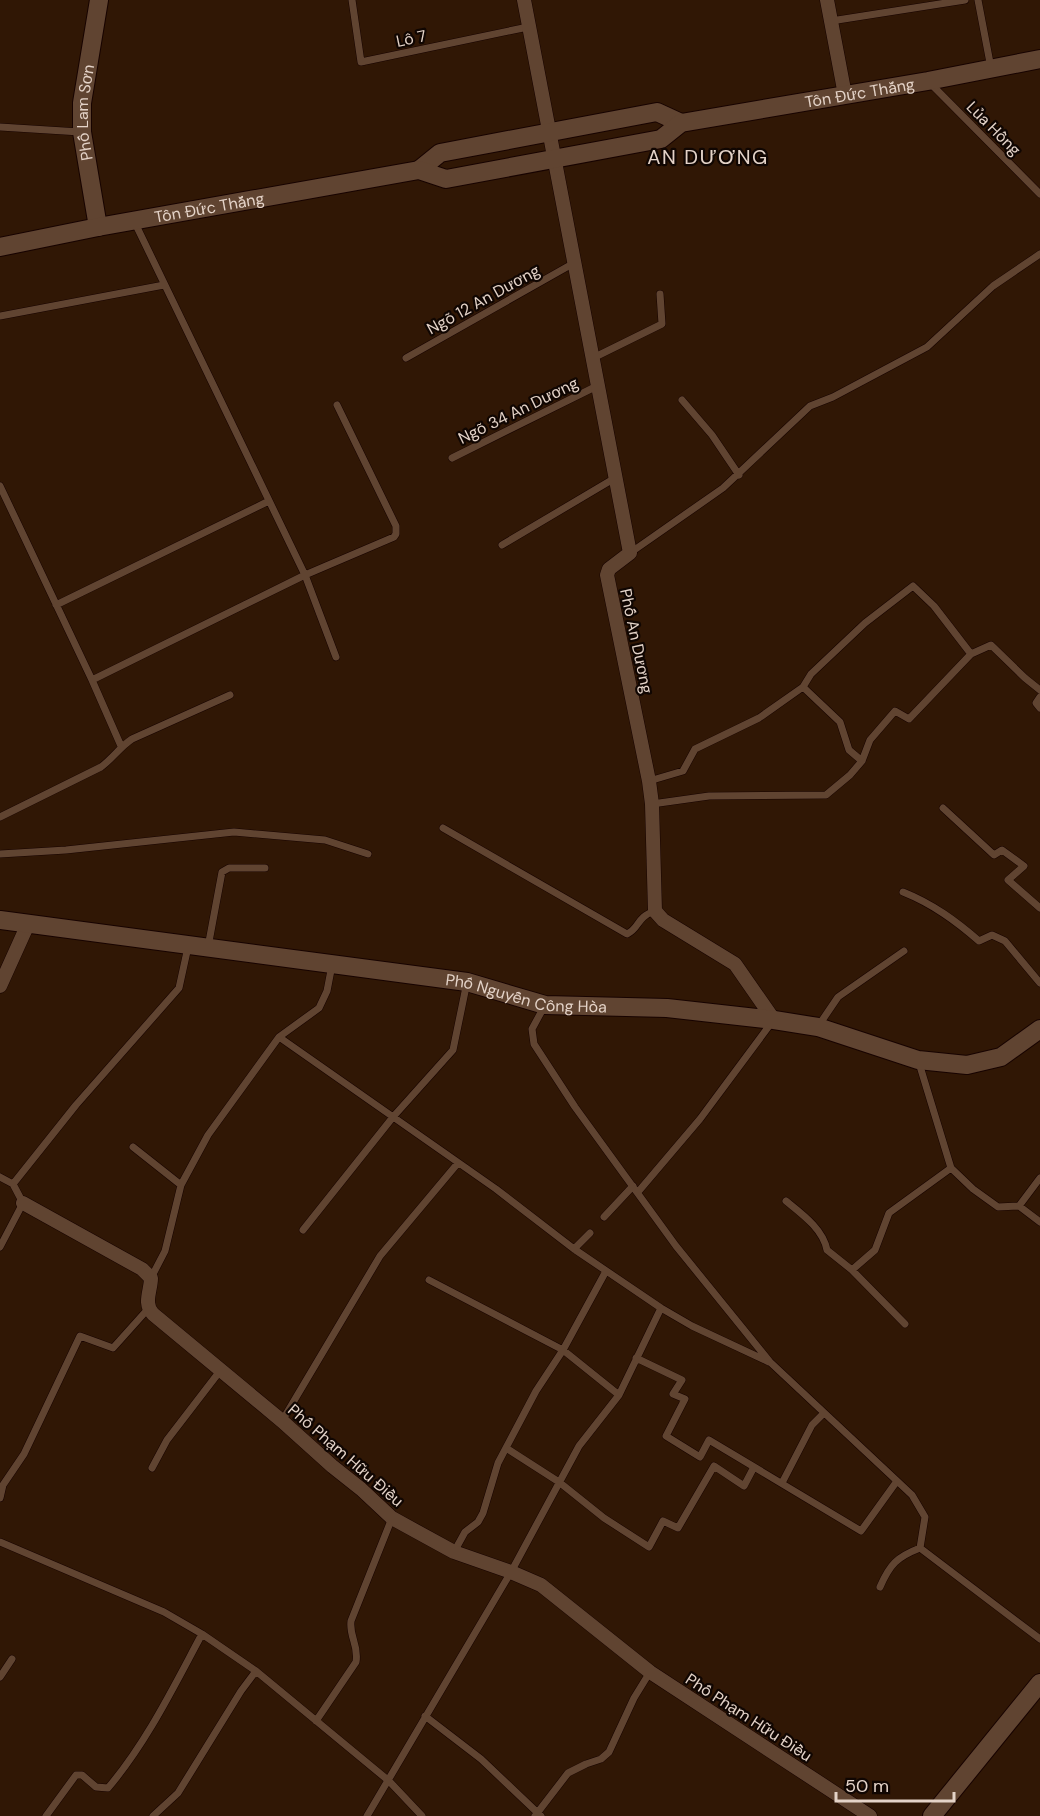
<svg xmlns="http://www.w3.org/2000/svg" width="1040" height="1816" viewBox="0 0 1040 1816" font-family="'DM Sans',sans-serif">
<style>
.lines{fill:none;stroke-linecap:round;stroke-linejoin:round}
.lane-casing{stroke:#170300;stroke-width:8}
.street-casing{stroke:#170300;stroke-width:15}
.secondary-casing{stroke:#170300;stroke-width:20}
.lane{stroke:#604431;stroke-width:7}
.street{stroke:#604431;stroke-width:14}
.secondary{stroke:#604431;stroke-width:18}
.labels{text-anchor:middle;stroke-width:4.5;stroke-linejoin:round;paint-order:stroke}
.street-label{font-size:16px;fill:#e4d3c8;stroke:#100602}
.quarter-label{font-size:20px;letter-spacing:1.5px;fill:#e4d3c8;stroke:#100602}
</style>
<rect width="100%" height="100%" fill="#301705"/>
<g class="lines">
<defs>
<path id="lane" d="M 352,0 L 361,62 L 528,27
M 978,0 L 991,68
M 831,21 L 965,0
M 930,83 L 1040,194
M 0,127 L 80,132
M 135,223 L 305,575 L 336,657
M 0,316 L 164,285
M 406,358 L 574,263
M 591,359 L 662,324 L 660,294
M 682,400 L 712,435 L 739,475
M 452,458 L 597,386
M 0,486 L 92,680 L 121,746
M 502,545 L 615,478
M 630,553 L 723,488 L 810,406 L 833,397 L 927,347 L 993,286 L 1040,254
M 56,605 L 269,501
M 92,680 L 305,575 L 394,537 L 396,534 L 396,526 L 337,405
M 1040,697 L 1036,703 L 1040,708
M 862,761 L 849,750 L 840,722 L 803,687 L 811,674 L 865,623 L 913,586 L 934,606 L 971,654
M 649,781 L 683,771 L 695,749 L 759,718 L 803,687
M 652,804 L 709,796 L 826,795 L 850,775 L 862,761 L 870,740 L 895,711 L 909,719 L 971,654 L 991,645 L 1025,678 L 1040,690
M 943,808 L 994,855 L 1002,850 L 1024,866 L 1008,880 L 1040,908
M 0,817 L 101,767 C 113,758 120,747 132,739 L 230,695
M 443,828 L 627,934 C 640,928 636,917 655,911
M 0,854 L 66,850 L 234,832 L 325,840 L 368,854
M 903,892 C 933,904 956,921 979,941 L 992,935 L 1005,941 L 1040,983
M 208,947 L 222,872 L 229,868 L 265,868
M 332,965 L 327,991 L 319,1008 L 279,1037 L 496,1189 L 574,1249 L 661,1308 L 692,1326 L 769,1362
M 545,1005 L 532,1029 L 534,1044 L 575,1107 L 676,1246 L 770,1362 L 912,1495 L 925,1517 L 920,1548 L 1040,1639
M 819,1025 L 838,997 L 904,951
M 133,1147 L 181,1185
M 951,1168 L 973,1189 L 998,1207 L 1019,1206 L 1040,1222
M 0,1177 L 13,1184
M 638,1192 L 700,1119 L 772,1022
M 786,1201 C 802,1214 823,1229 827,1250 L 852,1270 L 905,1324
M 1019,1206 L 1040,1178
M 604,1217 L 633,1186
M 303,1230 L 393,1117 L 453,1050 L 467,982
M 0,1247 L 23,1203 L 13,1184 L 76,1105 L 179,988 L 188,947
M 574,1249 L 590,1233
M 852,1270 L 875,1250 L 889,1213 L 951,1168 L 919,1063
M 151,1278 L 165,1251 L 181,1185 L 208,1135 L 279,1037
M 429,1280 L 563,1350 L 619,1395
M 636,1358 L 682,1380 L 673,1394 L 685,1399 L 666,1436 L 700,1457 L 709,1440 L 861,1531 L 897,1481
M 282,1421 L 380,1256 L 458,1163
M 506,1448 L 559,1482 L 604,1518 L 649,1547 L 663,1521 L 678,1528 L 714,1466 L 744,1486 L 754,1467
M 152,1468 L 167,1440 L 220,1371
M 782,1483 L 812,1425 L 824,1413
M 0,1498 L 3,1485 L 24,1454 L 80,1336 L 113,1348 L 148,1309
M 0,1542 L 164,1612 L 202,1634 L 256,1671 L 389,1781 L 422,1816
M 454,1552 L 465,1532 L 478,1522 L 483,1513 L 498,1463 L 536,1391 L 563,1350 L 606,1271
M 880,1587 C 890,1564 897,1557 920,1548
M 0,1677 L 12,1659
M 425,1716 L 481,1759 L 541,1816
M 316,1721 L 356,1662 C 359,1644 349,1638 351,1621 L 392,1518
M 46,1816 L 76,1775 L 82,1775 L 96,1787 L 108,1788 C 147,1742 174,1686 202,1634
M 153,1816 L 178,1793 L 241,1691 L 256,1671
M 367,1816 L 511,1572 L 579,1446 L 619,1395 L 661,1308
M 535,1816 L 568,1773 L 586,1764 L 601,1759 L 609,1752 L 634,1698 L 650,1672"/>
<path id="street" d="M 524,0 L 630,553 L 609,569 L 607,575 L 649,781 L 652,804 L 655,911 L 663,920 L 735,964 L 774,1020
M 827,0 L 845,95
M 0,986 L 28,924
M 23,1203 L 142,1269 L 151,1278 C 151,1291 143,1303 153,1314 L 282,1421 L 332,1466 L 361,1489 L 392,1518 L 454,1552 L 511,1572 L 541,1585 L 650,1672 L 870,1816"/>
<g id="secondary">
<path d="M 419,170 L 440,153 L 657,112 L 681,123"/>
<path id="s1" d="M 98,227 L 82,132 L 82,103 L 99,0"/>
<path id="s2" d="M 0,247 L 98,227 L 419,170 L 446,179 L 661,139 L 681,123 L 928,81 L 1040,59"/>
<path id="s3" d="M 0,920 L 467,982 L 545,1005 L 667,1008 L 774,1020 L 818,1027 L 918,1060 L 967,1065 L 1001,1057 L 1040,1029"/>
<path d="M 932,1816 L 1040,1683"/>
</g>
</defs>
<use href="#lane" class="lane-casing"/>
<use href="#street" class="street-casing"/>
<use href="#secondary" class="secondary-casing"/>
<use href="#lane" class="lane"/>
<use href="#street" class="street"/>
<use href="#secondary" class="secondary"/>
</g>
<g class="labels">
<g class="street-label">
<text transform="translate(411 38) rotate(-12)" y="6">Lô 7</text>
<text dy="6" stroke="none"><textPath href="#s2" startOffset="880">Tôn Đức Thắng</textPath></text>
<text dy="6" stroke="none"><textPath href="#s1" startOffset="116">Phố Lam Sơn</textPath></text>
<text transform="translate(994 128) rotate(45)" y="6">Lủa Hồng</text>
<text dy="6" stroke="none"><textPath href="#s2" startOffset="213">Tôn Đức Thắng</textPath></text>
<text transform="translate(483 299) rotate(-29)" y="6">Ngõ 12 An Dương</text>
<text transform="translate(518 410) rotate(-26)" y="6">Ngõ 34 An Dương</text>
<text transform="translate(637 641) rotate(78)" y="6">Phố An Dương</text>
<text dy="6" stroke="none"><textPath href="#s3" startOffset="532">Phố Nguyễn Công Hòa</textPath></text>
<text transform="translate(346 1455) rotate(41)" y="6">Phố Phạm Hữu Điều</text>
<text transform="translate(749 1717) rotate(33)" y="6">Phố Phạm Hữu Điều</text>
</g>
<g class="quarter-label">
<text x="708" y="164">AN DƯƠNG</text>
</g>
</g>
<path d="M836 1792v9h118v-9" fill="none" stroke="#e4d3c8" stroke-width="3"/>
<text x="845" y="1792" font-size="18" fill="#e4d3c8" stroke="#100602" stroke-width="4.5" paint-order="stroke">50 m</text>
</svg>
